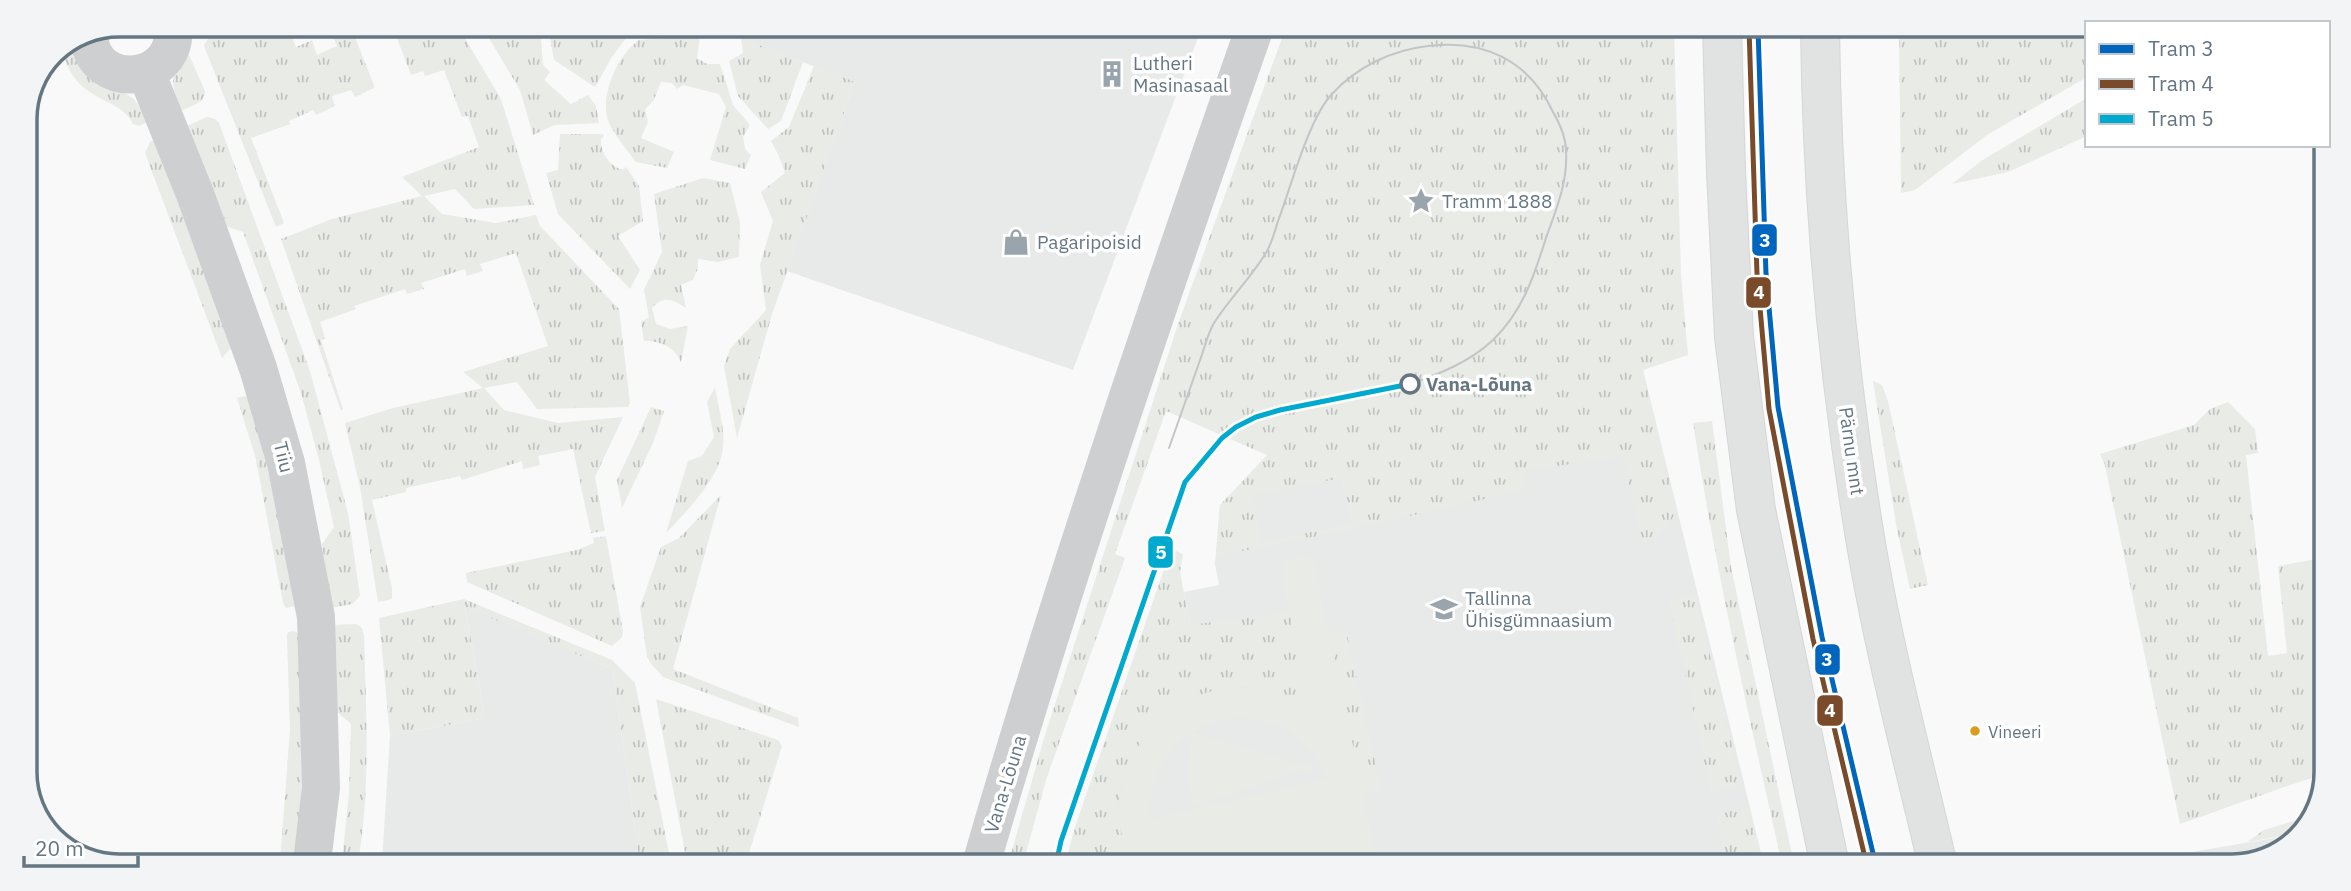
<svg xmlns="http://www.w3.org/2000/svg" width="2351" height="891" viewBox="0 0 2351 891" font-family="'IBM Plex Sans',sans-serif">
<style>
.built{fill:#e8e9e9}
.grass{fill:url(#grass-tufts);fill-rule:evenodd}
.garden{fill:#e8ebe6;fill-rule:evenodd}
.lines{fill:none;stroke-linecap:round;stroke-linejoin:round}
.major-casing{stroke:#d5d6d7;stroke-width:40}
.minor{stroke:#cecfd0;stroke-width:38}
.major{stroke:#e1e2e2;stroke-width:38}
.tram{stroke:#c3c5c6;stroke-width:2}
.tram-1-casing{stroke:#fff;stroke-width:10}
.tram-2-casing{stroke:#fff;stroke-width:10}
.tram-3-casing{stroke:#fff;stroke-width:10}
.tram-1{stroke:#0065bd;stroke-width:5}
.tram-2{stroke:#7a4b2a;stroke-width:5}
.tram-3{stroke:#00a9ce;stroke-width:5}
.stop-dot{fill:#fff;stroke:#657683;stroke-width:3.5}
.bus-dot{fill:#da9c1a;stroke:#fff;stroke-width:2.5}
.labels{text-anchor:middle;stroke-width:7;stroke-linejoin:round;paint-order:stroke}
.bus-label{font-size:17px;fill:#657683;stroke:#fff;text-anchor:start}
.poi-label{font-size:19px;fill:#657683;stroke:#fff;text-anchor:start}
.stop-label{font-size:19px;font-weight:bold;fill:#657683;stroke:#fff;text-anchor:start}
.street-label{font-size:19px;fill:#657683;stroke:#fff}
.rim{fill:none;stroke:#657683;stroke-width:3.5}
.line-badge{stroke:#fff;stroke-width:2.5}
.badge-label{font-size:19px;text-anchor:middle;font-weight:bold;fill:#fff}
</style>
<defs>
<pattern id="grass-tufts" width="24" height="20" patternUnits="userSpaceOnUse" patternTransform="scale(1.75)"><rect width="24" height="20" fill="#e8ebe6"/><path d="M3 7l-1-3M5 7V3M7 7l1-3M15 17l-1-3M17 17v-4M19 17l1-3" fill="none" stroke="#c0c3c0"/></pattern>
</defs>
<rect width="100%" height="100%" fill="#f9f9f9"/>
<path class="built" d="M 708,26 L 1202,27 L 1073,370 L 787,271 L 855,82 Z
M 1643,370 L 1764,865 L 1080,864 L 1142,646 L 1190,625 L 1184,592 L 1219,585 L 1215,564 L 1220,505 Z
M 465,606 L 612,669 L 640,863 L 382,862 L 390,736 L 485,718 Z
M 2299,834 L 2289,847 L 2233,866 L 2176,866 L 2174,855 Z"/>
<path class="grass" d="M 226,25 L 287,25 L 296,47 L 312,40 L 317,55 L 337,46 L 331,32 L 350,25 L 374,85 L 374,88 L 355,97 L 351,90 L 332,96 L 335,106 L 316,115 L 313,110 L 289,121 L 290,124 L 251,138 L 284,223 L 276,227 L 204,46 C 209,35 215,29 226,25 Z
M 392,25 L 457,25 L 501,99 L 534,205 L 474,209 L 455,189 L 424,196 L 442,214 L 496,223 L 536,215 L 540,226 L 619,309 L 630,403 L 628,407 L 537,409 L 517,382 L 484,388 L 504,410 L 558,423 L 623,417 L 595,477 L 605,531 L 591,533 L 573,449 L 538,456 L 540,465 L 523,469 L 522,461 L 462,480 L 460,476 L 406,488 L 406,492 L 372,500 L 392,588 L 392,599 L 378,602 L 360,487 L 345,423 L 393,408 L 483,388 L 463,372 L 548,346 L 516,253 L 480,264 L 483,271 L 467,276 L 465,269 L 421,283 L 424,289 L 407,294 L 405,289 L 354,306 L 356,309 L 320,322 L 325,338 L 321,340 L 343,409 L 341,411 L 281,239 L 332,219 L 422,196 L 402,177 L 479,147 L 468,116 L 462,117 L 444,70 L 425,76 L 423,71 L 411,75 Z
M 481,25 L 540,26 L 543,65 L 550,72 L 544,80 L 571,104 L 588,95 L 596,106 L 599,123 L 554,125 L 533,135 L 520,90 Z
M 548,26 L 620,26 L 626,38 L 612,57 L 595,87 L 554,60 Z
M 1286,27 L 1674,28 L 1681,275 L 1688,355 L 1643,370 L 1677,510 C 1669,525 1660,538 1642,543 L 1623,457 L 1527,470 L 1524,490 L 1348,530 L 1216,556 L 1220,505 L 1267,455 L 1166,411 L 1115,554 L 1125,558 L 1046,780 L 1023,864 L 1008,864 L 1045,735 L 1178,324 ZM 1341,478 L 1351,524 L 1262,542 L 1253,496 Z
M 1899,29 L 2087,29 L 2087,77 L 1987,135 L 1915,190 L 1901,193 Z
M 700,35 L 697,58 L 707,64 L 720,64 L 733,105 L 750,125 L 743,137 L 745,149 L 751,155 L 745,169 L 710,160 L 726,107 L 719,94 L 683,85 L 677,89 L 672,83 L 661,82 L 654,100 L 645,109 L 648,122 L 641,138 L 674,152 L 667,168 L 636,162 C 627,150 617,138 610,125 C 597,100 617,55 639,40 Z
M 741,38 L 803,62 L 781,121 L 768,129 L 738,96 L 729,61 L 743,53 Z
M 75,42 L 120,90 L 134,99 L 150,121 L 139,126 L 133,124 C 124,106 108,104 93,94 C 75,84 66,67 61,48 Z
M 184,44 L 205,91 C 205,104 190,106 181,111 C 169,76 171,78 184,44 Z
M 814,66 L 855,82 L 772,314 L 737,438 L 724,366 L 730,349 L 766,310 L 760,265 L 773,221 L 761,192 L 785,173 L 778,154 L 771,141 L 789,127 Z
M 2087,98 L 2087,136 L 2008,172 L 1952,184 L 1981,161 Z
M 207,117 L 215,119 L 219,123 L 310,371 L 348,513 L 360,596 L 352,604 L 331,608 L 322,544 L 334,527 L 319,460 L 301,393 L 243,232 L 225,226 L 187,126 Z
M 560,134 L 603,134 L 604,136 L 601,139 C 600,152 610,167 623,170 L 626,167 L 639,186 L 643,221 L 618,236 L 640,270 L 630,289 L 558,214 L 546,173 L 558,170 Z
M 157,139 L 231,348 L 222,358 L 145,153 L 150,142 Z
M 703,178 L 730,183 L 740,223 L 739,257 L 718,262 L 698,259 L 698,268 L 693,280 L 681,285 L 686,308 C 673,299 663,295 652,308 L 656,324 L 670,329 L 688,326 L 681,362 C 674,346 660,341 644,341 L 641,322 L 649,317 L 644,290 L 662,252 L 654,194 Z
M 1873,381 L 1882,385 L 1888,401 L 1928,585 L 1910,589 L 1896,524 Z
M 715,387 C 718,406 725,428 723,447 C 721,477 686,512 666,533 L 688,461 L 702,456 L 714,437 L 707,402 Z
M 244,396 L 252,398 L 255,404 L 295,606 L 286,608 L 283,603 L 256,459 L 237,398 Z
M 2228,402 L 2255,429 L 2258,453 L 2246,455 L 2268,656 L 2287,653 L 2278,566 L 2323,558 L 2322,775 C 2274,789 2228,808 2180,824 L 2105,465 L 2100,454 L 2194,425 L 2210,409 Z
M 651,407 L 664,411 L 653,443 L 622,508 L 617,480 Z
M 1712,421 L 1731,567 L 1794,864 L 1782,864 C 1749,717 1716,572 1693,423 Z
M 721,495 L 673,669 L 798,718 L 799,727 L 663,677 L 653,666 L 647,657 L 640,607 L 661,547 L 679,538 Z
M 606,536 L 623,631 L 622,637 L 612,646 L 467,582 L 466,573 L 577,550 L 594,543 L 593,538 Z
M 1171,549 L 1183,554 L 1180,572 L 1190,625 L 1290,612 L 1311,706 C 1294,700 1277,691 1260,689 C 1213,682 1169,702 1143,740 C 1130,760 1120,781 1119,805 C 1119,825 1124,845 1128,864 L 1065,864 L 1075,827 Z
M 1695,595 L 1742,785 L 1711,793 L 1669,600 Z
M 464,599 L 612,660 L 635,683 L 671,863 L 640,863 L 612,669 L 465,607 L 485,718 L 390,736 L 379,618 Z
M 356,624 L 362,628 L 364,636 C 366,711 371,788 358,862 L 342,862 L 349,792 L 351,724 L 336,711 L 333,625 Z
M 1346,630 L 1381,789 L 1363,795 L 1329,633 Z
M 294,631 L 300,635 L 302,807 L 295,862 L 280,862 L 290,730 L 287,636 L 288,632 Z
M 656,699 L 778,740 L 782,746 L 746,863 L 687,863 Z
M 1748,807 L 1762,865 L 1727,865 L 1716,815 Z
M 2313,815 L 2299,833 L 2247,842 L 2264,830 Z"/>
<path class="garden" d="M 1296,556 L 1309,557 L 1315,566 L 1378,864 L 1128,864 C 1124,843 1117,821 1120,800 C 1127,731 1190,679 1259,689 C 1277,691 1294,700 1310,706 L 1281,573 L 1284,563 ZM 1241,718 C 1281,721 1314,741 1327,779 L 1152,818 C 1146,783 1165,752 1193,732 C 1188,758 1184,780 1195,807 L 1301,770 L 1308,774 L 1312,772 L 1314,765 L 1308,761 L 1300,764 L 1194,732 C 1209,722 1224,719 1241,718 Z"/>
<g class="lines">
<defs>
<path id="major" d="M 1722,28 L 1726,172 L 1734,337 L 1756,510 L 1830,866
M 1820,29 C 1822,193 1836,357 1862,519 C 1880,636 1911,751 1938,866"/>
</defs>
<use href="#major" class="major-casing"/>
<path class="minor" d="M 89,37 C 94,93 180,84 173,25
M 146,72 L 195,194 L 258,368 L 286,463 L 316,617 L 321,788 L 312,862
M 981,864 C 1063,582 1158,304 1255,27"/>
<use href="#major" class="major"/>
<path class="tram" d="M 1169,448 C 1179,419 1189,391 1199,363 C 1204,350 1207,335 1214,323 C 1230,298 1252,277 1267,251 C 1272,242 1275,231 1278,221 C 1291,187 1308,121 1331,95 C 1356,67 1392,50 1428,46 C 1483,39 1529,60 1553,112 C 1560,124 1566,137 1566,151 C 1568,182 1556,210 1546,238 C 1534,276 1523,311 1493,340 C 1470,362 1439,374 1410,384"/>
<defs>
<path id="tram-1" d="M 1758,28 L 1766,274 L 1778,407 L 1822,637 L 1876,866"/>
<path id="tram-2" d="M 1749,28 L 1757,274 L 1769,409 L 1813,639 L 1867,866"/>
<path id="tram-3" d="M 1056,864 L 1061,841 L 1185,482 L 1222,438 L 1236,427 L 1256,417 L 1280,410 L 1410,384"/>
</defs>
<use href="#tram-1" class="tram-1-casing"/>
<use href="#tram-2" class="tram-2-casing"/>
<use href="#tram-3" class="tram-3-casing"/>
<use href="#tram-1" class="tram-1"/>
<use href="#tram-2" class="tram-2"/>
<use href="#tram-3" class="tram-3"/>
</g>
<defs>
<symbol id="building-bare" viewBox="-9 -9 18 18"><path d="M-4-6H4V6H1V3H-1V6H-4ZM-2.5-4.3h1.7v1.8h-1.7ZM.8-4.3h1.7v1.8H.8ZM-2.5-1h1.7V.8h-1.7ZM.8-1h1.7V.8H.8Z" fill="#99a4ac" stroke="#fff" stroke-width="2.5" paint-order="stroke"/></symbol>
<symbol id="sight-bare" viewBox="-9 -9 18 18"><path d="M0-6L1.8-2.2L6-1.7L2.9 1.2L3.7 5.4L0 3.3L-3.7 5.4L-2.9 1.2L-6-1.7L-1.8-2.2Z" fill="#99a4ac" stroke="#fff" stroke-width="2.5" paint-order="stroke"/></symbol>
<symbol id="shop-bare" viewBox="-9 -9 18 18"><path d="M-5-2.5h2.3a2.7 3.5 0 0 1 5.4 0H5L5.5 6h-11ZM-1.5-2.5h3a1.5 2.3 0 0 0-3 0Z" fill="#99a4ac" stroke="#fff" stroke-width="2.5" paint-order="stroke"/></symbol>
<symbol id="school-bare" viewBox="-9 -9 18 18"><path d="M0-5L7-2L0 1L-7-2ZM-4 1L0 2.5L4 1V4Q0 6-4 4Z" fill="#99a4ac" stroke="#fff" stroke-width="2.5" paint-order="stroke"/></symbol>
</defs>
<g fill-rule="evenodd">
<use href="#building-bare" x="1093" y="55" width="38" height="38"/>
<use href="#sight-bare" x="1402" y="182" width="38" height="38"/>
<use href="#shop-bare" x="997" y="223" width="38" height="38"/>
<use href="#school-bare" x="1425" y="590" width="38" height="38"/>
</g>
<circle class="stop-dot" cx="1410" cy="384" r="9"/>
<circle class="bus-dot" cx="1975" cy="731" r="6"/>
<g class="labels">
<g class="bus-label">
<text x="1988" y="738">Vineeri</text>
</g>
<g class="poi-label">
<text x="1133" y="70">Lutheri<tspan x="1133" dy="22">Masinasaal</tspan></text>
<text x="1442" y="208">Tramm 1888</text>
<text x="1037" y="249">Pagaripoisid</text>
<text x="1465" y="605">Tallinna<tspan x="1465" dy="22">Ühisgümnaasium</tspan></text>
</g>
<g class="stop-label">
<text x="1426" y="391">Vana-Lõuna</text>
</g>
<g class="street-label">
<text transform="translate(1852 451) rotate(82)" y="7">Pärnu mnt</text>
<text transform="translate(284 457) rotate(76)" y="7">Tiiu</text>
<text transform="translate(1005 784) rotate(-73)" y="7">Vana-Lõuna</text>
</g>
</g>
<path d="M0 0H2351V891H0ZM119 37H2232A82 82 0 0 1 2314 119V772A82 82 0 0 1 2232 854H119A82 82 0 0 1 37 772V119A82 82 0 0 1 119 37Z" fill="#f3f4f5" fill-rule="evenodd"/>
<path class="rim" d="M119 37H2232A82 82 0 0 1 2314 119V772A82 82 0 0 1 2232 854H119A82 82 0 0 1 37 772V119A82 82 0 0 1 119 37Z"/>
<g class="line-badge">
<rect x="1751" y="223" width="27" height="34" rx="7" fill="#0065bd"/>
<rect x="1745" y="276" width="27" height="33" rx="7" fill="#7a4b2a"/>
<rect x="1147" y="535" width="27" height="34" rx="7" fill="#00a9ce"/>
<rect x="1814" y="643" width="27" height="33" rx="7" fill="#0065bd"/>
<rect x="1816" y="694" width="28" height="33" rx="7" fill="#7a4b2a"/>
</g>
<g class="badge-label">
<text x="1765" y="247">3</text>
<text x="1759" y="299">4</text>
<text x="1161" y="559">5</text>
<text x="1827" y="666">3</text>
<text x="1830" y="717">4</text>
</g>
<rect x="2085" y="21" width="245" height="126" fill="#ffffff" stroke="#c1c8cd" stroke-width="2"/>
<rect x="2099" y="44" width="35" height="10" fill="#0065bd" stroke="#c1c8cd" stroke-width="2"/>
<text x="2148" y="56" font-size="21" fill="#657683">Tram 3</text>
<rect x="2099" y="79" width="35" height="10" fill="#7a4b2a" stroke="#c1c8cd" stroke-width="2"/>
<text x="2148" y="91" font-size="21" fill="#657683">Tram 4</text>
<rect x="2099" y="114" width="35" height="10" fill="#00a9ce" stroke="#c1c8cd" stroke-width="2"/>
<text x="2148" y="126" font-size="21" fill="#657683">Tram 5</text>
<path d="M24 856v10h114v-10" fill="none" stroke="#657683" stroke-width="3.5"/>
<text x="35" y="856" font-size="21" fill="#657683" stroke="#ffffff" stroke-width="5" paint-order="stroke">20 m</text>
</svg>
